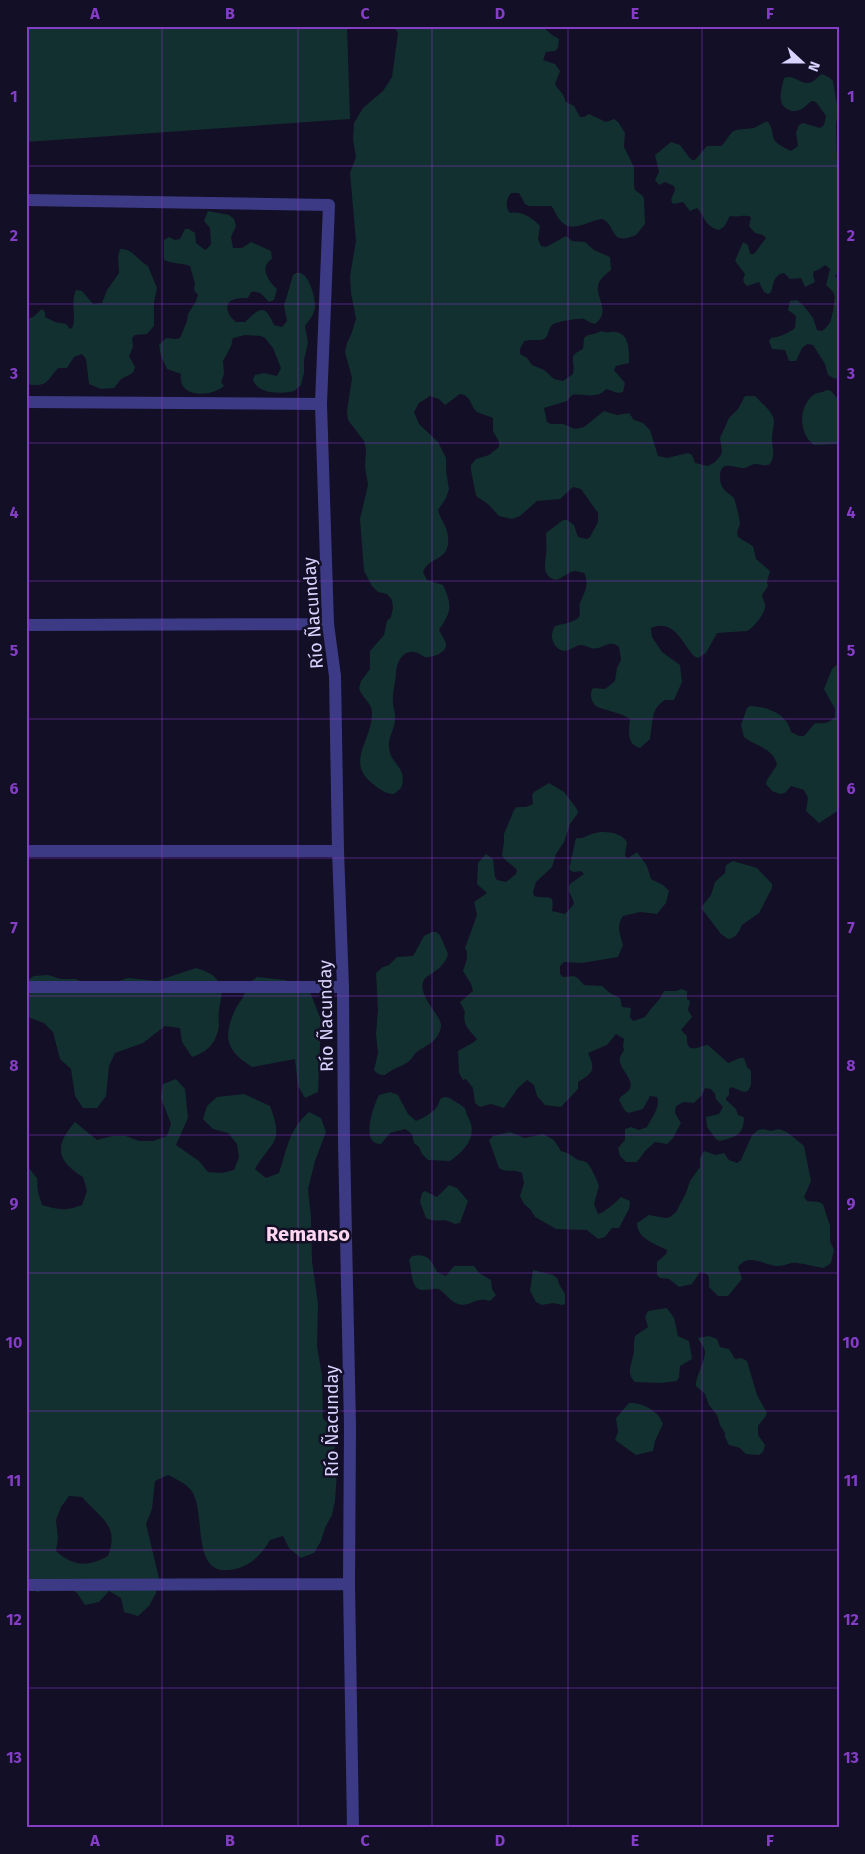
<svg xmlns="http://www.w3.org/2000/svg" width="865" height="1854" viewBox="0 0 865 1854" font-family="'Fira Sans',sans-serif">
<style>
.green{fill:#12302f;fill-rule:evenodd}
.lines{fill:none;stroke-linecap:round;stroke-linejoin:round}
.minor{stroke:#3d3a85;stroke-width:12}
.grid{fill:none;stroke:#843dc5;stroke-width:1;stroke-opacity:0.55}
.labels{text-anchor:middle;stroke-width:5;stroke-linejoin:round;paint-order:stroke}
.street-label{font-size:18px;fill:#d9d4ff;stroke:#130f26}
.quarter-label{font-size:20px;font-weight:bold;fill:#ffd6f0;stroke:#130f26}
.neatline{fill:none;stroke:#843dc5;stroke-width:2}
.grid-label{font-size:16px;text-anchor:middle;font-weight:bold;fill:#843dc5}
</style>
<rect width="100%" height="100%" fill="#130f26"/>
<path class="green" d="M 26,26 L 347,26 L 350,119 L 26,142 Z
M 393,26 L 542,26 L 552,35 L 559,39 L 558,48 L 555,51 L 546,52 L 543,60 L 555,64 L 560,71 L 555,84 C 559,92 563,91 566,102 L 574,106 L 580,117 L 584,117 L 589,114 L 606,122 L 614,119 L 618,122 L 625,133 L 624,147 L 634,167 L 634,186 L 635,190 L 643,196 L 644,200 L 645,224 L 636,235 C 609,247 617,225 602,219 C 589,220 571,235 560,220 C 556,216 555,210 551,206 L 529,206 L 525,204 L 519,193 L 511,193 C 506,199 505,207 510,213 C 522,211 531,217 540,226 L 538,239 L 541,246 L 546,247 L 566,236 L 572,241 L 585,242 L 594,250 L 610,257 L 611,270 C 606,274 599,279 598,286 C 596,298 611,312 595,324 C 590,323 588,321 584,319 C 579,318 555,322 552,325 C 548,329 549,336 544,339 C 541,341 530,339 524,341 L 520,349 L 520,354 L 527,358 L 532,365 L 544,370 L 554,379 L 563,381 L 573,374 C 576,360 566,357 583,349 L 584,338 C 589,333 595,335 601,331 C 610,334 610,331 616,332 C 630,334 629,352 629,363 L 616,366 L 614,370 L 625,383 L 623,392 L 618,393 L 606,389 C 597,400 584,393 572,395 L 567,401 L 544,408 L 547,422 L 551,424 L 563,424 L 575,429 L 584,427 L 604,411 L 617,415 L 629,413 L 634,420 L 643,423 L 650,430 L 658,456 L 667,458 L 688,453 L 692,455 L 695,463 L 708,466 L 715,462 L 721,455 L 722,451 L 720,438 L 729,418 L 738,409 L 745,396 C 760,396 753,395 764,405 C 780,421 772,422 772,441 C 773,451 775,456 770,464 C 764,467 761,464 755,464 C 751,464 747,468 744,468 C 734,468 720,459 720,477 C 720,489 726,491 734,498 C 735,499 740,521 740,524 L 737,532 L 738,537 L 753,546 L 756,559 L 770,571 L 767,582 L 768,586 L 762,595 C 762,598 766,604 765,607 C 765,614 753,628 747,631 L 717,633 L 706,653 L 698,658 L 694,656 C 682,643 674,618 651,628 L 652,637 L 662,652 L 680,665 L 682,682 L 674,700 L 665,700 C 650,709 653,724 650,739 L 640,748 C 626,744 629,731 630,719 L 623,715 L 597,707 C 591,702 589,694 593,688 L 605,689 L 615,681 L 617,668 L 621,660 L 619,647 C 611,640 606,646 598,648 C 591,650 585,644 579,645 C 574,647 569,651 564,651 C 552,649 549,634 555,626 C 562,624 572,623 578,618 C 582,614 578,608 580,603 C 584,594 590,583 584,573 L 575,571 L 571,572 L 559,579 L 555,580 C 542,575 545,565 546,555 C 547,548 546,540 546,533 L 563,520 L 567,520 L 574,525 L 578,537 L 587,539 L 590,537 L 598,522 L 598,513 L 581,489 L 573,487 L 560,499 L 537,501 L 520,516 L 512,519 L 499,516 L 488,504 L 476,496 L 471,470 L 471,465 L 476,459 L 489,455 L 499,447 L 499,442 L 493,431 L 493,418 L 477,412 C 470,406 471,395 460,394 L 445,405 L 439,399 L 430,396 L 419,403 L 414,412 L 419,424 L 438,442 L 446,458 L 446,471 L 449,489 L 446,498 L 438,510 C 440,519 447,526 448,536 C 451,562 428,556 423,572 L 427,580 L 443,585 C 453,606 451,612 439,630 C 441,635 445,639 446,644 C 447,653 432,658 425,657 C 422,656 419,653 415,652 C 403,650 397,662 396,672 C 396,681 392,693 393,702 C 393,708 396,714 395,721 C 394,730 388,738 389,747 C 389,763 409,768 401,788 L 394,794 C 386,794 379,789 373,784 C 344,762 373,740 372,712 C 372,703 361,697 359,688 L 361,681 L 370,669 L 370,651 L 384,635 L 387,621 L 391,617 L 393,608 L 392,600 L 387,594 L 378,592 L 372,586 L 364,571 L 360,519 L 368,485 L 365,467 L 366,449 L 364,441 L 348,420 L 347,411 L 352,378 L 345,352 L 347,343 L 351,335 L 356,319 L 351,293 L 350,276 L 356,241 L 350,173 L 356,157 L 353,140 L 354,123 L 363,108 L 383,91 L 392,77 L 398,33 Z
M 822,74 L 830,78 L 833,81 L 838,111 L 836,124 L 837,163 L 839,171 L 839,273 L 835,276 L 839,280 L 839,377 L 835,379 L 828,375 L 825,364 L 813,345 L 807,344 L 802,348 L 796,361 L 789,361 L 785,350 L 772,349 L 769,341 L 771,338 C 780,337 789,333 795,328 L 796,316 L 788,310 L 790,301 L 797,300 L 804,306 L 813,318 L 817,330 L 822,331 C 825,329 828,326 830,322 C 832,319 836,297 834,294 C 833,291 829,288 826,285 L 830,269 L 825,265 L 818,270 L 814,271 L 813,275 L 815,282 L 805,287 L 801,278 L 790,279 L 784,273 C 773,275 774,284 771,292 L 768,294 L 764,292 L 759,282 L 747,286 L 745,284 L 743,280 L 745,274 L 735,261 L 743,242 L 748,245 L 750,254 L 754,254 L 766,238 L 763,235 L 755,233 L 749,226 L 751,217 C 743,214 737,218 730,216 C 726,222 726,228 718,230 C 704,225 706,218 697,208 L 690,211 L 683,202 L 673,204 L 671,200 L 675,190 L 674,186 L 665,182 L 659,185 L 655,180 L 659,172 L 655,155 L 671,142 L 680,145 C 696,166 691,164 707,146 L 721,146 L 724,143 L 732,132 L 736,130 L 754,128 L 767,121 C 772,127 772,130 773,137 C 775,144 785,148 791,151 L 798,146 L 796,133 L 799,125 L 803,123 L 820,128 L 824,125 L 826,116 L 816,102 L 812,101 C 808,103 804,109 799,110 C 795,112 790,111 787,109 C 776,102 782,88 784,78 C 795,74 799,84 808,83 C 813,83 817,77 822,74 Z
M 208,211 L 229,215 L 234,219 L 236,226 L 231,237 L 233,248 L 242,248 L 251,242 L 271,251 L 272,259 C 259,267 268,281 277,289 L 274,300 L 269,302 C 262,295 261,291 251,292 L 248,298 C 244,298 239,298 235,299 C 221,303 229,317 236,322 L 245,322 C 260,307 265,304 274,325 L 282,327 L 287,321 L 284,306 L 293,275 C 307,264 316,298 315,308 C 314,315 309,320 305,326 L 308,343 L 304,360 L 304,373 L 301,385 L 294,391 C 282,394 257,395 253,379 L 255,375 L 264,373 L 277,376 L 281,368 L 273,348 L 265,338 L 261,336 L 245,335 L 233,338 L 231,346 L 223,361 L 224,374 L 221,382 L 224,386 C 212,397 177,399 181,374 L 167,369 L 161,356 L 159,345 L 166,338 L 176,339 L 180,338 L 187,321 L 188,314 L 196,301 L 198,295 L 194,290 L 195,284 L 190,266 C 182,263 173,264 164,260 L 164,240 L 169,237 L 175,240 L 180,239 L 185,229 L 189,229 L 195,233 L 196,243 L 205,250 L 207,249 L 211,244 L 210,228 L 204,221 Z
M 120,249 C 133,248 138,261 148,266 L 157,288 L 154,302 L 154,326 L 147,334 L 135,335 L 132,338 L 133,347 L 129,356 L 135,367 L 134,371 L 131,374 L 121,379 L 114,388 L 101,389 L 89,384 L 86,359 L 82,354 L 74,357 L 67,368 L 58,368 C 47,381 47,388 26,384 L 26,319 L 33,317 L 42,309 L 45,312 L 45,317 L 55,322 L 66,324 L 70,329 L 72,328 C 77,318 70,303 76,290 L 82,291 L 93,304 L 102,303 L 107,290 L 119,273 L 118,257 Z
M 827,390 L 831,391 L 839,400 L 839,444 L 814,445 C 799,434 798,409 812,396 C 816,392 822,393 827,390 Z
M 839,663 L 839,810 L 819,823 L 806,811 L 808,798 L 804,790 L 791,786 L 785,793 L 780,794 L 772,791 L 766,784 L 767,780 L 777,765 C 774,748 755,746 744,737 L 741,725 L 747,708 L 750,706 C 768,707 787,714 791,732 L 799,736 L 804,736 L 815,723 C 824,724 829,723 835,717 L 835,709 L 824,689 L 832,669 Z
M 549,783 L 564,792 L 577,809 L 578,813 L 570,824 L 564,842 L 556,854 L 552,867 L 536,882 L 533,892 L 534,896 C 548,900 555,891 552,911 L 565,914 L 574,904 C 573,896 566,892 570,884 L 584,874 L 581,871 L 573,872 L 569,869 L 576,838 C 585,839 584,836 592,834 C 603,830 621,832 627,842 L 625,855 L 627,859 L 637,852 L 647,866 L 651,879 L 663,885 L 669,891 L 666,903 L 657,914 L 640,912 L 623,916 C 616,926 620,934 623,945 L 618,957 L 582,963 L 564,962 L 560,966 L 560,974 L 563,977 C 576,976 575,974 584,985 L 602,986 L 610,993 L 620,998 L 622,1007 L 631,1008 L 630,1017 L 633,1021 L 645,1017 C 651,1007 660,1001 664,991 L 677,991 L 681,989 L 687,991 L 687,999 L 690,1001 L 688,1010 L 692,1017 L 681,1030 L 687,1036 C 686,1056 698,1046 708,1045 L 728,1063 L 740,1058 L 744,1058 L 747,1067 L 751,1071 L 751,1085 L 748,1091 L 744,1092 L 731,1087 L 729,1089 L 729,1095 L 726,1098 L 726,1100 L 736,1109 L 738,1115 L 744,1117 C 744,1135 735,1137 720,1141 L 716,1139 L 707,1127 L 706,1117 L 719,1114 L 723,1107 L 716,1099 L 715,1094 L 711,1089 L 705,1088 L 702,1095 L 694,1103 L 684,1102 L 676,1106 L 675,1113 L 681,1123 L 673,1138 L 667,1144 L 655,1142 L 645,1151 L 637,1162 L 626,1162 L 620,1156 L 618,1148 L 625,1140 L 625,1129 L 631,1127 L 639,1130 L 647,1127 C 651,1118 661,1107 657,1097 L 650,1096 L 643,1109 L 629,1113 L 625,1111 L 619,1100 C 621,1094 628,1094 630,1088 C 634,1077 617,1068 620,1057 C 621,1054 623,1052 624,1050 L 623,1046 L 624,1039 L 616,1034 L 607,1045 L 588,1053 C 596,1070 593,1073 578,1082 L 578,1089 L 561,1107 L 545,1105 L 537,1096 L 534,1085 L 527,1080 L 518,1088 L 504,1108 L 491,1104 L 480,1107 L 475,1103 L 473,1088 L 466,1079 L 463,1080 L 459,1073 L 458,1051 L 474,1042 L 477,1039 C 469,1030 462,1024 465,1012 L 460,1002 L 473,991 L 471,984 L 463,971 C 465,964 470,955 465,948 L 477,915 L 474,902 L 487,893 L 477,884 L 478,863 L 486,854 L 493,859 L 495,877 L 497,880 L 506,882 L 516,874 L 517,870 C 512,864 505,862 502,855 L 504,842 L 504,834 L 514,810 L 517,807 L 526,807 L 533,804 L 532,795 L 534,792 Z
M 733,861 L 757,868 L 772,884 L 772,888 L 759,913 L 742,925 C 739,932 736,938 728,939 L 721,934 L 702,909 L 703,905 L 711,895 L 715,882 L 725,873 L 726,865 Z
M 432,932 L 436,932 L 440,935 L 448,954 C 443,972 426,973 423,982 C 418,997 443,1017 441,1027 C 438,1041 429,1044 418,1051 C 414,1054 412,1059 408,1062 C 399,1068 395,1067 385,1075 C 380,1075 377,1074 374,1070 L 378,1053 L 376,1034 L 378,1010 L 376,973 L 383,967 L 389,965 L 397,957 L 413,956 L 424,936 Z
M 196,968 C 205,971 215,974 219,983 C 224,992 220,1002 219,1010 C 218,1016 219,1021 219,1026 C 216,1044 207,1052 192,1057 L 182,1042 L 180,1028 L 165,1026 L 143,1043 L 115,1053 L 109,1066 L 106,1096 L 97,1108 L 83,1108 L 75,1096 L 71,1069 L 60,1059 L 53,1032 L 44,1023 L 30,1018 L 26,1015 L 26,981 L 34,976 L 48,975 L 61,979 L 75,979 L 88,983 L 115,982 L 128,978 L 157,981 Z
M 257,977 L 285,980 L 310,992 L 321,1020 L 318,1092 L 305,1098 L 298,1086 L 295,1059 L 252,1067 C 227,1051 222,1039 235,1010 C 241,999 244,1000 246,985 Z
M 176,1079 L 185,1089 L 188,1118 L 176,1145 L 199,1161 L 208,1172 L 222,1173 L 234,1170 L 239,1157 L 237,1144 L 228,1133 L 213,1129 L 203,1119 L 207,1106 L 217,1097 L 244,1094 L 270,1106 C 284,1144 273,1139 255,1169 L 266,1178 L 279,1173 C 287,1149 289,1129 309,1112 L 321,1118 L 326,1132 L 315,1161 L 308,1189 L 311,1217 L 312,1261 L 318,1304 L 317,1346 L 322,1375 L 323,1418 L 332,1429 L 335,1443 L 334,1458 L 337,1473 L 335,1501 L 332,1515 L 325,1528 L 321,1541 L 314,1553 L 301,1558 L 289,1548 L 283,1536 L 270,1540 C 262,1554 252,1565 235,1569 C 188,1580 208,1513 191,1490 C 185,1483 176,1479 168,1475 L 155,1481 L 152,1509 L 146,1524 L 159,1578 L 156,1593 L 149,1606 L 138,1616 L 124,1612 L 121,1598 L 109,1591 L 99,1602 L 85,1605 L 77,1593 L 66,1584 L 51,1585 L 38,1592 L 26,1588 L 26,1167 L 28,1167 L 37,1178 L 38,1192 L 42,1205 C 58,1210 66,1211 82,1205 L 87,1191 L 83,1177 C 56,1160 54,1146 75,1122 L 97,1140 L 112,1136 L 126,1136 L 139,1141 L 153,1141 L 167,1136 L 171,1124 L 161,1098 L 163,1084 ZM 69,1496 L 82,1497 C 100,1518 120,1525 108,1556 C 88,1567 74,1567 56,1551 L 58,1538 L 56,1520 L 61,1507 Z
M 390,1092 L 398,1095 L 408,1114 L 416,1121 C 422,1119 432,1113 436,1108 C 440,1104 438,1098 445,1097 C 450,1097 452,1100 456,1102 C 469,1110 463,1107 469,1119 C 478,1137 464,1151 450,1161 L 428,1160 L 422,1154 L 419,1147 L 414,1143 L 412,1134 L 405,1129 L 390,1133 L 381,1144 C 359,1144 374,1105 379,1095 Z
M 763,1129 L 771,1131 L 779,1129 L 787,1132 L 804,1146 L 811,1181 L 804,1197 L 807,1201 L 819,1202 L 823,1204 L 830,1226 L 830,1241 L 834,1250 L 831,1263 L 824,1268 C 815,1267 806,1264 797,1263 C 791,1262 785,1266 778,1266 C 764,1266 750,1252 738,1267 L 742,1279 L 728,1296 L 718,1296 L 709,1287 C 709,1277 710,1273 700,1272 L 692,1284 L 679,1287 L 669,1279 L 660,1278 L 657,1275 L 657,1262 L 666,1254 L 667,1250 C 656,1244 637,1239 637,1223 L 649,1215 L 665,1218 L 670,1217 L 676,1212 L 686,1193 L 690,1181 L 700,1167 L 700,1158 L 704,1151 L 716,1155 L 724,1153 L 729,1160 L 737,1163 L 741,1160 L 752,1135 L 758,1130 Z
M 510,1132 L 525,1138 L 543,1134 L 554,1140 L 561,1151 C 568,1153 569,1154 575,1158 C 578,1161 582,1160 586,1162 C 590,1164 597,1180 599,1186 L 594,1204 L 598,1214 C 604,1213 616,1202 621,1197 L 630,1201 L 629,1209 L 619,1228 L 612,1228 L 605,1237 L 598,1239 L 587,1230 L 556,1229 L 535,1217 L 530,1209 L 524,1204 L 520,1196 L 524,1183 L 522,1173 C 515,1169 506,1173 499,1168 L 490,1143 L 489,1140 L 493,1136 Z
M 449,1185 L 457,1188 L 468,1201 L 460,1223 L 455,1224 C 441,1216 438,1224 426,1218 L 420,1202 L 422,1193 L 425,1191 L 437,1197 Z
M 412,1256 C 428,1253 431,1260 437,1272 L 446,1276 L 454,1266 L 474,1266 L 479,1273 L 491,1280 L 492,1289 L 496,1295 L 490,1301 C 475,1296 470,1308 458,1304 C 451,1302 446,1294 439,1289 C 433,1288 429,1290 423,1290 C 410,1290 412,1268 409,1260 Z
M 533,1270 L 553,1275 L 557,1278 L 560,1286 L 565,1294 L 565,1304 L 562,1305 L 553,1303 L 542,1305 L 536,1302 L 530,1291 Z
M 667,1308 L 674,1318 L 678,1336 L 689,1341 L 692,1359 L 680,1366 L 679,1377 L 677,1381 L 661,1383 L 635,1382 C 626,1374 631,1366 633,1356 C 635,1350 633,1343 635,1336 L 648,1327 L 645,1317 L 648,1311 Z
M 709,1336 L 717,1339 L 720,1347 L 729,1349 L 735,1359 L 741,1358 L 747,1361 L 757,1395 L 767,1413 L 765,1417 L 758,1426 L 758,1435 L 765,1445 L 763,1452 L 759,1455 L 746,1454 L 740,1448 L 729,1445 L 725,1437 L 725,1433 L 720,1425 L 717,1415 L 709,1405 L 705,1394 L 696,1386 C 695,1378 704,1364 705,1353 C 705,1347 700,1343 698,1338 Z
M 629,1403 C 642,1402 659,1411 663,1424 L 655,1441 L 653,1451 L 636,1455 L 615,1440 L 618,1432 L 616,1418 Z"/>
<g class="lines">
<path class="minor" d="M 26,200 L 329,205 L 321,404 L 328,624 L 335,676 L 338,851 L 343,987 L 344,1142 L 350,1426 L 349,1584 L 353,1828
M 26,402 L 321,404
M 26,625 L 328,624
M 26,851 L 338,851
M 26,987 L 343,987
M 26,1585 L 349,1584"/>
</g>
<path class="grid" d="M 162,26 L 162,1828M 298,26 L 298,1828M 432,26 L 432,1828M 568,26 L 568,1828M 702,26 L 702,1828M 26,166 L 839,166M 26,304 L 839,304M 26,443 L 839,443M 26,581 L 839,581M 26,719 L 839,719M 26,858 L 839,858M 26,996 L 839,996M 26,1135 L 839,1135M 26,1273 L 839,1273M 26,1411 L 839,1411M 26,1550 L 839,1550M 26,1688 L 839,1688"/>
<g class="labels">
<g class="street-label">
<text transform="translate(313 613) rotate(-94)" y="6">Río Ñacunday</text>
<text transform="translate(326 1016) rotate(-91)" y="6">Río Ñacunday</text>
<text transform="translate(332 1421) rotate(-90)" y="6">Río Ñacunday</text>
</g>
<g class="quarter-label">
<text x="308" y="1241">Remanso</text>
</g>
</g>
<rect width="865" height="1854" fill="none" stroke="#130f26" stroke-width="55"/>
<g transform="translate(802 62) rotate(111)" stroke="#130f26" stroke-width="4" paint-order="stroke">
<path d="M0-4L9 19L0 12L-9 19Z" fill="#d9d4ff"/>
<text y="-8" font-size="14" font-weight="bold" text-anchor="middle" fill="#d9d4ff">N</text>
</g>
<rect x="28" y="28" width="810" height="1798" class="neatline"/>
<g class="grid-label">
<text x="95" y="19">A</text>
<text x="230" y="19">B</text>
<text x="365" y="19">C</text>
<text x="500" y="19">D</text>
<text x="635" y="19">E</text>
<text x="770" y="19">F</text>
<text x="14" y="102">1</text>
<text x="851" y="102">1</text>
<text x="14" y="241">2</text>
<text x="851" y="241">2</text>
<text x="14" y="379">3</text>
<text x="851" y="379">3</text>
<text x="14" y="518">4</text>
<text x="851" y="518">4</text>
<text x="14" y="656">5</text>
<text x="851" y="656">5</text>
<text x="14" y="794">6</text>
<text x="851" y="794">6</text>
<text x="14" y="933">7</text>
<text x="851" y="933">7</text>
<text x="14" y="1071">8</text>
<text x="851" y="1071">8</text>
<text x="14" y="1209">9</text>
<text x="851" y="1209">9</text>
<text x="14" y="1348">10</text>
<text x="851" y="1348">10</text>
<text x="14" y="1486">11</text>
<text x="851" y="1486">11</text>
<text x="14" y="1625">12</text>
<text x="851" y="1625">12</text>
<text x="14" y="1763">13</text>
<text x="851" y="1763">13</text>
<text x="95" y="1846">A</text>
<text x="230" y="1846">B</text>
<text x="365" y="1846">C</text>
<text x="500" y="1846">D</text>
<text x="635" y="1846">E</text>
<text x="770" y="1846">F</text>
</g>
</svg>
